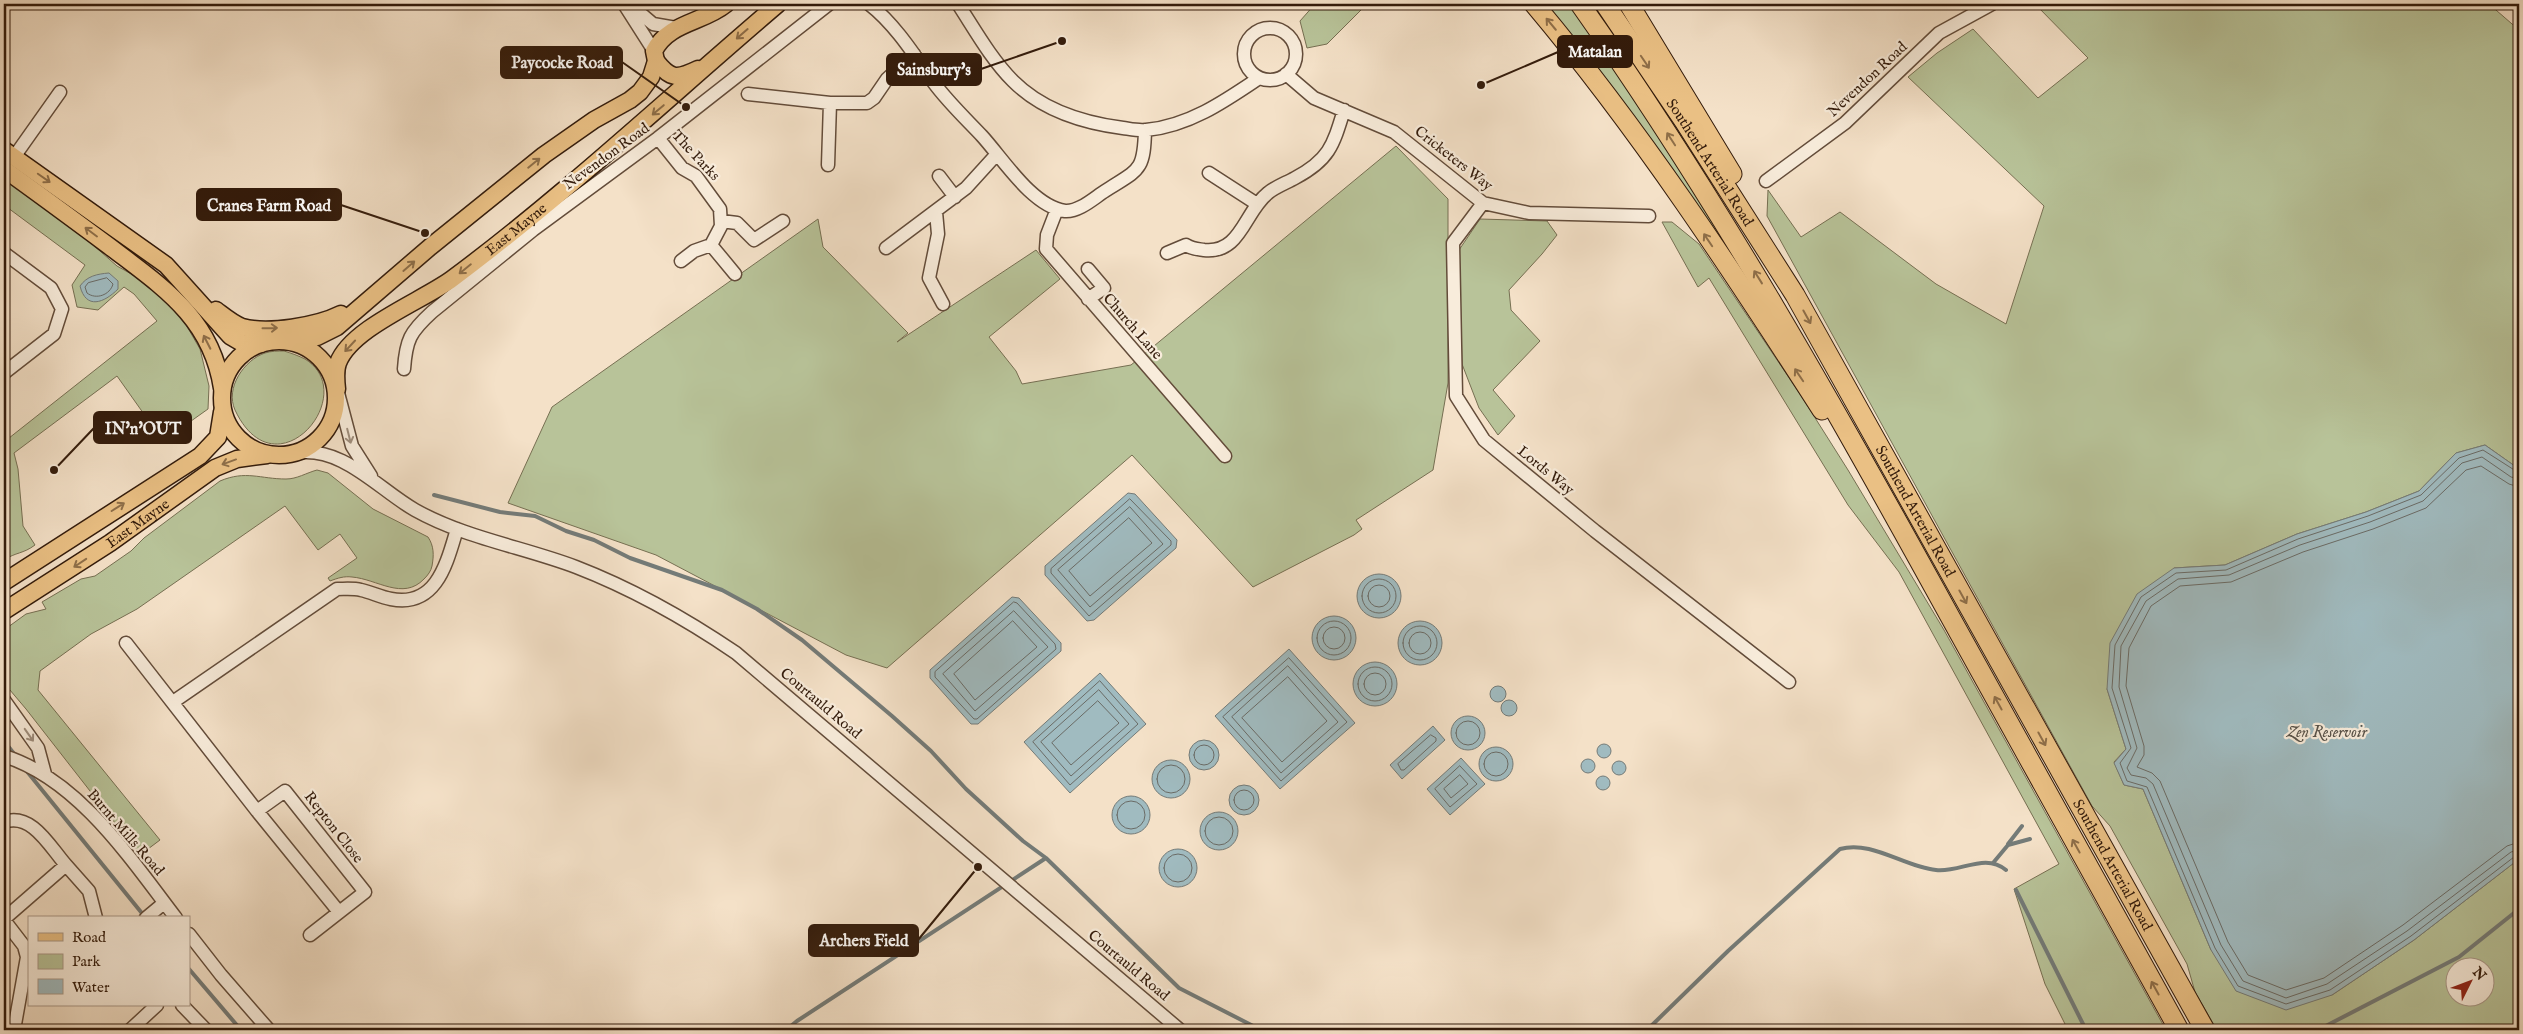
<svg xmlns="http://www.w3.org/2000/svg" width="2523" height="1034" viewBox="0 0 2523 1034" font-family="'IM FELL English',serif">
<style>
.green{fill:#b8c399;stroke:#766f52;fill-rule:evenodd}
.water{fill:#a0bbc0;stroke:#747b78}
.lines{fill:none;stroke-linecap:round;stroke-linejoin:round}
.shore{stroke:#6a6b66;stroke-width:1}
.stream{stroke:#747b78;stroke-width:4}
.minor-casing{stroke:#634c3a;stroke-width:15}
.major-casing{stroke:#331b0b;stroke-width:19}
.highway-casing{stroke:#331b0b;stroke-width:21}
.minor{stroke:#f8ecdb;stroke-width:12}
.major{stroke:#eac084;stroke-width:16}
.highway{stroke:#eac084;stroke-width:19}
.oneway{stroke:#8e6e48}
.oneway2{stroke:#9f8e7d}
.labels{text-anchor:middle;stroke-width:4.5;stroke-linejoin:round;paint-order:stroke}
.street-label{font-size:15px;fill:#331b0b;stroke:#f8ecdb}
.water-label{font-size:16px;font-style:italic;fill:#59534a;stroke:#f8ecdb}
.leader{fill:none;stroke:#331b0b;stroke-width:2}
.callout-dot{fill:#331b0b;stroke:#f8ecdb;stroke-width:2}
.callout{fill:#331b0b;stroke:#331b0b;stroke-width:2}
.callout-label{font-size:16px;text-anchor:middle;font-weight:bold;fill:#fff}
</style>
<rect width="100%" height="100%" fill="#f4e1c8"/>
<filter id="stains"><feTurbulence type="fractalNoise" baseFrequency=".004" numOctaves="4"/><feColorMatrix values="0 0 0 0 .2 0 0 0 0 .09 0 0 0 0 .02 0 0 0 .5 -.17"/></filter>
<radialGradient id="worn" r=".72"><stop offset=".6" stop-color="#630" stop-opacity="0"/><stop offset="1" stop-color="#630" stop-opacity=".3"/></radialGradient>
<path class="green" d="M 1315,4 L 1367,4 L 1327,44 L 1307,48 L 1300,21 Z
M 1542,4 L 1572,4 L 1639,100 L 1781,327 Z
M 2035,4 L 2489,4 L 2519,30 L 2519,469 L 2485,445 L 2456,453 L 2419,491 L 2366,512 L 2297,534 L 2225,565 L 2174,568 L 2107,689 L 2126,749 L 2114,762 L 2124,785 L 2143,789 L 2211,950 L 2332,995 L 2414,940 L 2519,859 L 2519,1030 L 2217,1030 L 2195,992 L 2187,964 L 2110,826 L 2092,806 L 1767,216 L 1768,190 L 1801,237 L 1840,212 L 1936,284 L 2006,324 L 2044,206 L 1908,77 L 1937,53 L 1973,29 L 2038,98 L 2088,58 ZM 2456,966 L 2486,966 L 2486,996 L 2456,996 Z
M 1396,146 L 1448,199 L 1448,383 L 1433,470 L 1356,520 L 1362,529 L 1354,535 L 1253,587 L 1132,455 L 887,668 L 846,655 L 656,555 L 508,503 L 552,407 L 818,219 L 823,247 L 908,333 L 897,342 L 1036,250 L 1060,279 L 989,337 L 1016,371 L 1022,384 L 1131,365 Z
M 4,177 L 67,222 L 117,266 L 151,285 L 181,316 L 200,349 L 209,386 L 208,409 L 163,441 L 117,376 L 14,453 L 18,469 L 23,526 L 35,545 C 23,554 16,552 4,560 L 4,442 L 157,321 L 134,294 L 124,287 L 98,310 L 77,307 L 72,285 L 85,265 L 4,205 Z
M 1480,219 L 1547,221 L 1557,235 L 1542,254 L 1509,290 L 1511,310 L 1540,341 L 1493,390 L 1515,416 L 1498,435 L 1479,408 L 1462,364 L 1459,250 Z
M 1662,222 L 1672,222 L 1699,244 L 1800,394 L 1848,470 L 1944,630 L 2166,1030 L 2068,1030 L 2045,984 L 2014,889 L 2059,864 L 1899,572 L 1848,505 L 1709,278 L 1698,287 Z
M 284,351 C 291,353 299,356 305,359 C 362,394 276,497 235,410 C 225,388 244,360 265,353 C 271,351 278,351 284,351 Z
M 317,470 L 328,473 L 373,509 L 428,537 C 434,546 434,555 432,566 C 431,571 428,575 424,579 C 403,601 377,579 352,577 C 344,576 338,578 330,581 L 328,578 L 357,558 L 340,534 L 318,550 L 285,506 L 137,609 L 91,634 L 40,671 L 38,690 L 160,840 L 140,855 L 26,709 L 4,683 L 4,630 L 26,614 L 46,609 L 42,602 L 81,579 L 95,576 L 131,551 L 144,538 L 220,481 C 246,470 260,479 286,479 C 297,479 306,473 317,470 Z"/>
<path class="water" d="M 109,273 L 118,281 L 118,289 C 104,303 86,310 80,286 C 87,276 97,274 109,273 Z
M 2485,445 L 2519,469 L 2519,859 L 2414,940 L 2332,995 L 2286,1010 L 2236,991 L 2211,950 L 2143,789 L 2124,785 L 2114,763 L 2126,749 L 2107,689 L 2110,643 L 2137,594 L 2174,568 L 2225,565 L 2297,534 L 2366,512 L 2419,491 L 2456,453 Z
M 1128,493 L 1135,494 L 1177,540 L 1176,548 L 1094,620 L 1087,621 L 1045,575 L 1045,566 Z
M1357 596a22 22 0 1 1 44 0a22 22 0 1 1-44 0Z
M 1012,597 L 1019,598 L 1061,643 L 1061,651 L 978,724 L 971,724 L 930,678 L 930,670 Z
M1312 638a22 22 0 1 1 44 0a22 22 0 1 1-44 0Z
M1398 643a22 22 0 1 1 44 0a22 22 0 1 1-44 0Z
M 1289,649 L 1355,723 L 1280,789 L 1215,716 Z
M1353 684a22 22 0 1 1 44 0a22 22 0 1 1-44 0Z
M 1100,673 L 1146,724 L 1070,793 L 1024,742 Z
M1490 694a8 8 0 1 1 16 0a8 8 0 1 1-16 0Z
M1501 708a8 8 0 1 1 16 0a8 8 0 1 1-16 0Z
M1451 733a17 17 0 1 1 34 0a17 17 0 1 1-34 0Z
M 1433,726 L 1445,740 L 1402,779 L 1390,765 Z
M1189 755a15 15 0 1 1 30 0a15 15 0 1 1-30 0Z
M1597 751a7 7 0 1 1 14 0a7 7 0 1 1-14 0Z
M1479 764a17 17 0 1 1 34 0a17 17 0 1 1-34 0Z
M 1461,758 L 1485,784 L 1450,815 L 1427,789 Z
M1581 766a7 7 0 1 1 14 0a7 7 0 1 1-14 0Z
M1152 779a19 19 0 1 1 38 0a19 19 0 1 1-38 0Z
M1612 768a7 7 0 1 1 14 0a7 7 0 1 1-14 0Z
M1596 783a7 7 0 1 1 14 0a7 7 0 1 1-14 0Z
M1229 800a15 15 0 1 1 30 0a15 15 0 1 1-30 0Z
M1112 815a19 19 0 1 1 38 0a19 19 0 1 1-38 0Z
M1200 831a19 19 0 1 1 38 0a19 19 0 1 1-38 0Z
M1159 868a19 19 0 1 1 38 0a19 19 0 1 1-38 0Z"/>
<g class="lines">
<path class="shore" d="M 107,278 L 113,284 C 110,295 96,300 87,293 L 85,287 L 88,283 Z
M 2519,473 L 2483,450 L 2459,458 L 2421,495 L 2368,516 L 2298,539 L 2226,570 L 2176,573 L 2141,597 L 2115,645 L 2112,688 L 2131,748 L 2120,763 L 2127,781 L 2147,787 L 2215,948 L 2238,986 L 2286,1004 L 2330,990 L 2411,936 L 2514,857 L 2519,856
M 2519,479 L 2511,477 L 2482,457 L 2462,463 L 2423,501 L 2370,522 L 2300,545 L 2229,575 L 2178,579 L 2146,601 L 2121,646 L 2119,687 L 2137,748 L 2127,768 L 2131,775 L 2146,778 L 2153,784 L 2221,945 L 2243,981 L 2286,998 L 2327,984 L 2407,931 L 2511,852 L 2519,850
M 2519,487 L 2509,484 L 2481,466 L 2466,470 L 2426,508 L 2373,529 L 2303,552 L 2231,582 L 2180,586 L 2151,606 L 2129,648 L 2126,686 L 2144,746 L 2144,755 L 2137,767 L 2152,773 L 2160,781 L 2228,942 L 2248,975 L 2286,990 L 2324,978 L 2403,925 L 2507,846 L 2519,842
M 1130,499 L 1171,541 L 1171,545 L 1089,616 L 1051,573 L 1051,569 Z
M 1130,507 L 1163,544 L 1090,607 L 1058,570 Z
M 1129,518 L 1152,543 L 1090,596 L 1069,571 Z
M1362 596a17 17 0 1 1 34 0a17 17 0 1 1-34 0Z
M1368 596a11 11 0 1 1 22 0a11 11 0 1 1-22 0Z
M 1014,602 L 1017,603 L 1055,644 L 1056,649 L 977,719 L 974,719 L 935,677 L 935,672 Z
M 1014,611 L 1048,647 L 975,711 L 943,674 Z
M 1013,621 L 1037,647 L 975,700 L 954,674 Z
M1317 638a17 17 0 1 1 34 0a17 17 0 1 1-34 0Z
M1403 643a17 17 0 1 1 34 0a17 17 0 1 1-34 0Z
M1323 638a11 11 0 1 1 22 0a11 11 0 1 1-22 0Z
M1409 643a11 11 0 1 1 22 0a11 11 0 1 1-22 0Z
M 1289,658 L 1347,722 L 1281,781 L 1223,717 Z
M 1288,666 L 1338,722 L 1281,773 L 1232,717 Z
M1358 684a17 17 0 1 1 34 0a17 17 0 1 1-34 0Z
M1364 684a11 11 0 1 1 22 0a11 11 0 1 1-22 0Z
M 1288,677 L 1327,721 L 1282,762 L 1242,718 Z
M 1100,681 L 1138,724 L 1070,785 L 1033,742 Z
M 1099,690 L 1129,724 L 1071,776 L 1041,742 Z
M 1098,701 L 1119,723 L 1071,765 L 1052,743 Z
M1456 733a12 12 0 1 1 24 0a12 12 0 1 1-24 0Z
M 1431,735 L 1436,738 L 1436,741 L 1404,770 L 1401,770 L 1398,764 Z
M1194 755a10 10 0 1 1 20 0a10 10 0 1 1-20 0Z
M1484 764a12 12 0 1 1 24 0a12 12 0 1 1-24 0Z
M1157 779a14 14 0 1 1 28 0a14 14 0 1 1-28 0Z
M 1460,766 L 1477,784 L 1450,807 L 1435,789 Z
M 1460,775 L 1468,784 L 1451,798 L 1444,789 Z
M1234 800a10 10 0 1 1 20 0a10 10 0 1 1-20 0Z
M1117 815a14 14 0 1 1 28 0a14 14 0 1 1-28 0Z
M1205 831a14 14 0 1 1 28 0a14 14 0 1 1-28 0Z
M1164 868a14 14 0 1 1 28 0a14 14 0 1 1-28 0Z"/>
<path class="stream" d="M 434,495 L 500,512 L 535,516 L 566,531 L 594,540 L 630,558 L 722,590 L 757,609 L 802,640 L 892,716 L 931,751 L 966,789 L 1023,841 L 1046,858 L 797,1021 L 786,1030
M 4,741 L 15,755
M 25,769 L 145,917
M 2008,844 L 2022,826
M 1046,858 L 1179,988 L 1261,1030
M 1993,863 L 2008,845 L 2030,839
M 2016,890 L 2086,1030
M 189,969 L 241,1030
M 1647,1030 L 1728,951 L 1840,849 C 1872,840 1904,867 1936,870 C 1960,873 1985,852 2006,870
M 2318,1030 L 2459,957 L 2519,909"/>
<defs>
<path id="minor" d="M 624,4 L 654,51
M 869,4 C 895,24 915,56 934,83 C 948,102 966,119 982,136 C 1003,159 1032,206 1065,211 C 1079,212 1094,198 1105,191 C 1139,169 1144,172 1145,130
M 958,4 C 975,30 991,59 1013,81 C 1042,110 1084,123 1123,128 C 1130,129 1139,131 1146,130 C 1189,126 1225,101 1259,78
M 633,7 L 653,24 L 676,28
M1244 54a26 26 0 1 1 52 0a26 26 0 1 1-52 0Z
M 1286,74 L 1314,98 L 1394,132 L 1483,203 L 1529,213 L 1649,216
M 748,94 L 830,103
M 658,138 L 682,168 L 696,176 L 720,209 L 721,226 L 711,245 L 694,251 L 681,261
M 14,157 L 60,92
M 828,165 L 830,103 L 867,103 L 874,98 L 887,79 L 914,54
M 1209,173 L 1257,204
M 939,176 L 955,197
M 1766,181 L 1845,123 L 1939,33 L 1992,4
M 1483,203 L 1453,243 L 1456,396 L 1484,440 L 1595,531 L 1789,682
M 1057,209 L 1047,235 L 1046,249 L 1225,456
M 936,212 L 938,234 L 929,278 L 943,304
M 721,221 L 737,223 L 754,240 L 783,221
M 711,245 L 735,274
M 886,248 L 966,188 L 996,155
M 4,253 L 51,288 L 62,309 L 54,334 L 4,373
M 1167,253 L 1186,245 C 1192,249 1197,249 1204,250 C 1241,254 1244,212 1268,193 C 1275,187 1286,183 1295,178 C 1329,160 1333,146 1344,110
M 1088,269 L 1104,288 L 1088,299
M 404,369 C 406,340 410,332 432,312 L 533,230 L 658,138 L 829,4
M 337,389 L 352,446 L 371,476
M 295,453 C 342,445 378,489 415,510 C 465,538 523,547 576,567 C 633,589 686,619 736,653 L 1180,1030
M 126,643 L 257,811 L 285,791 L 365,892 L 310,935
M 4,700 L 38,748 L 45,774
M 173,702 L 337,589 C 345,589 353,588 361,590 C 371,592 380,597 391,599 C 437,608 447,562 457,529
M 4,756 C 78,779 130,858 176,918
M 257,811 L 339,912
M 4,822 C 32,812 50,847 66,865
M 146,918 L 164,903
M 4,919 L 66,865 L 89,891 L 96,918
M 4,920 L 24,946 L 27,957 L 14,1030
M 189,934 L 221,975 L 269,1030
M 182,1005 L 206,1030
M 130,1030 L 157,1005"/>
<g id="major">
<path d="M 656,61 C 671,80 677,79 698,69"/>
<path d="M 4,150 L 166,265 L 230,336 L 242,343 L 261,344"/>
<path d="M 4,169 C 39,194 74,220 109,246 C 161,286 211,317 222,388"/>
<path d="M 216,310 C 224,316 232,323 242,327 C 268,334 317,326 341,314"/>
<path d="M 282,341 L 317,337 L 337,327 L 430,247 L 544,155 L 594,120 L 630,100 L 640,92 L 651,77 L 656,61 L 654,51 C 669,22 703,23 726,4"/>
<circle cx="279" cy="398" r="57"/>
<path id="s1" d="M 337,389 C 336,380 335,371 338,363 C 351,328 422,301 452,279 C 566,194 670,96 778,4"/>
<path d="M 4,582 L 200,456 L 218,437 L 222,412"/>
<path id="s2" d="M 4,611 L 110,543 L 215,468 L 237,459 L 267,455"/>
</g>
<g id="highway">
<path d="M 1534,4 C 1640,130 1733,272 1822,410"/>
<path d="M 1580,4 C 1719,201 1837,411 1953,622 C 2028,759 2103,895 2179,1030"/>
<path id="s3" d="M 1605,4 L 1684,121 L 1795,295 L 2205,1030"/>
<path d="M 1629,4 L 1732,174"/>
</g>
</defs>
<use href="#minor" class="minor-casing"/>
<use href="#major" class="major-casing"/>
<use href="#highway" class="highway-casing"/>
<use href="#minor" class="minor"/>
<use href="#major" class="major"/>
<use href="#highway" class="highway"/>
</g>
<defs><path id="oneway-shaft" d="M-6 0H5M1.5-3L5.5 0L1.5 3" fill="none" stroke-width="1.6" stroke-linecap="round" stroke-linejoin="round" transform="scale(1.25)"/></defs>
<g class="oneway">
<use href="#oneway-shaft" transform="translate(1551 24) rotate(-130)"/>
<use href="#oneway-shaft" transform="translate(742 34) rotate(139)"/>
<use href="#oneway-shaft" transform="translate(1645 62) rotate(56)"/>
<use href="#oneway-shaft" transform="translate(658 110) rotate(140)"/>
<use href="#oneway-shaft" transform="translate(1671 139) rotate(-123)"/>
<use href="#oneway-shaft" transform="translate(534 163) rotate(-39)"/>
<use href="#oneway-shaft" transform="translate(44 178) rotate(35)"/>
<use href="#oneway-shaft" transform="translate(91 232) rotate(-143)"/>
<use href="#oneway-shaft" transform="translate(1708 240) rotate(-124)"/>
<use href="#oneway-shaft" transform="translate(409 266) rotate(-41)"/>
<use href="#oneway-shaft" transform="translate(465 269) rotate(141)"/>
<use href="#oneway-shaft" transform="translate(1758 277) rotate(-122)"/>
<use href="#oneway-shaft" transform="translate(1807 317) rotate(61)"/>
<use href="#oneway-shaft" transform="translate(270 328) rotate(-1)"/>
<use href="#oneway-shaft" transform="translate(207 342) rotate(-117)"/>
<use href="#oneway-shaft" transform="translate(350 346) rotate(133)"/>
<use href="#oneway-shaft" transform="translate(1799 375) rotate(-124)"/>
<use href="#oneway-shaft" transform="translate(229 462) rotate(160)"/>
<use href="#oneway-shaft" transform="translate(118 507) rotate(-32)"/>
<use href="#oneway-shaft" transform="translate(80 563) rotate(146)"/>
<use href="#oneway-shaft" transform="translate(1963 597) rotate(61)"/>
<use href="#oneway-shaft" transform="translate(1998 703) rotate(-119)"/>
<use href="#oneway-shaft" transform="translate(2042 739) rotate(61)"/>
<use href="#oneway-shaft" transform="translate(2076 846) rotate(-119)"/>
<use href="#oneway-shaft" transform="translate(2155 988) rotate(-119)"/>
</g>
<g class="oneway2">
<use href="#oneway-shaft" transform="translate(349 436) rotate(76)"/>
<use href="#oneway-shaft" transform="translate(29 735) rotate(55)"/>
</g>
<g class="labels">
<g class="street-label">
<text transform="translate(1867 79) rotate(-43)" y="5">Nevendon Road</text>
<text transform="translate(696 155) rotate(47)" y="5">The Parks</text>
<text transform="translate(606 156) rotate(-36)" y="5">Nevendon Road</text>
<text transform="translate(1454 158) rotate(38)" y="5">Cricketers Way</text>
<text dy="5" stroke="none"><textPath href="#s3" startOffset="190">Southend Arterial Road</textPath></text>
<text dy="5" stroke="none"><textPath href="#s1" startOffset="251">East Mayne</textPath></text>
<text transform="translate(1133 326) rotate(49)" y="5">Church Lane</text>
<text transform="translate(1546 470) rotate(39)" y="5">Lords Way</text>
<text dy="5" stroke="none"><textPath href="#s3" startOffset="595">Southend Arterial Road</textPath></text>
<text dy="5" stroke="none"><textPath href="#s2" startOffset="160">East Mayne</textPath></text>
<text transform="translate(821 703) rotate(40)" y="5">Courtauld Road</text>
<text transform="translate(334 827) rotate(52)" y="5">Repton Close</text>
<text transform="translate(126 832) rotate(49)" y="5">Burnt Mills Road</text>
<text dy="5" stroke="none"><textPath href="#s3" startOffset="1000">Southend Arterial Road</textPath></text>
<text transform="translate(1129 965) rotate(40)" y="5">Courtauld Road</text>
</g>
<g class="water-label">
<text x="2327" y="737">Zen Reservoir</text>
</g>
</g>
<path class="leader" d="M1481 85L1558 52M686 107L622 62M1062 41L981 69M425 233L341 205M54 470L94 428M978 867L918 940"/>
<g class="callout-dot">
<circle cx="1481" cy="85" r="5"/>
<circle cx="686" cy="107" r="5"/>
<circle cx="1062" cy="41" r="5"/>
<circle cx="425" cy="233" r="5"/>
<circle cx="54" cy="470" r="5"/>
<circle cx="978" cy="867" r="5"/>
</g>
<g class="callout">
<rect x="1558" y="36" width="74" height="31" rx="5"/>
<rect x="501" y="47" width="121" height="31" rx="5"/>
<rect x="887" y="54" width="94" height="31" rx="5"/>
<rect x="197" y="189" width="144" height="31" rx="5"/>
<rect x="94" y="412" width="97" height="31" rx="5"/>
<rect x="809" y="925" width="109" height="31" rx="5"/>
</g>
<g class="callout-label">
<text x="1595" y="57">Matalan</text>
<text x="562" y="68">Paycocke Road</text>
<text x="934" y="75">Sainsbury's</text>
<text x="269" y="211">Cranes Farm Road</text>
<text x="143" y="434">IN'n'OUT</text>
<text x="864" y="946">Archers Field</text>
</g>
<rect width="2523" height="1034" fill="none" stroke="#f4e1c8" stroke-width="20"/>
<rect x="5" y="5" width="2513" height="1024" fill="none" stroke="#331b0b" stroke-width="2.5"/>
<rect x="10" y="10" width="2503" height="1014" fill="none" stroke="#331b0b"/>
<rect x="28" y="916" width="162" height="90" fill="#f8ecdb" stroke="#a99888"/>
<rect x="38" y="933" width="25" height="8" fill="#eac084" stroke="#a99888"/>
<text x="72" y="942" font-size="15" fill="#331b0b">Road</text>
<rect x="38" y="954" width="25" height="15" fill="#b8c399" stroke="#a99888"/>
<text x="72" y="966" font-size="15" fill="#331b0b">Park</text>
<rect x="38" y="979" width="25" height="15" fill="#a0bbc0" stroke="#a99888"/>
<text x="72" y="992" font-size="15" fill="#331b0b">Water</text>
<g transform="translate(2470 982) rotate(48)"><circle r="24" fill="#f8ecdb" stroke="#a99888"/>
<path d="M0-4L9 19L0 12L-9 19Z" fill="#8f2418"/>
<text y="-8" font-size="14" font-weight="bold" text-anchor="middle" fill="#331b0b">N</text>
</g>
<rect width="100%" height="100%" filter="url(#stains)"/>
<rect width="100%" height="100%" fill="url(#worn)"/>
</svg>
